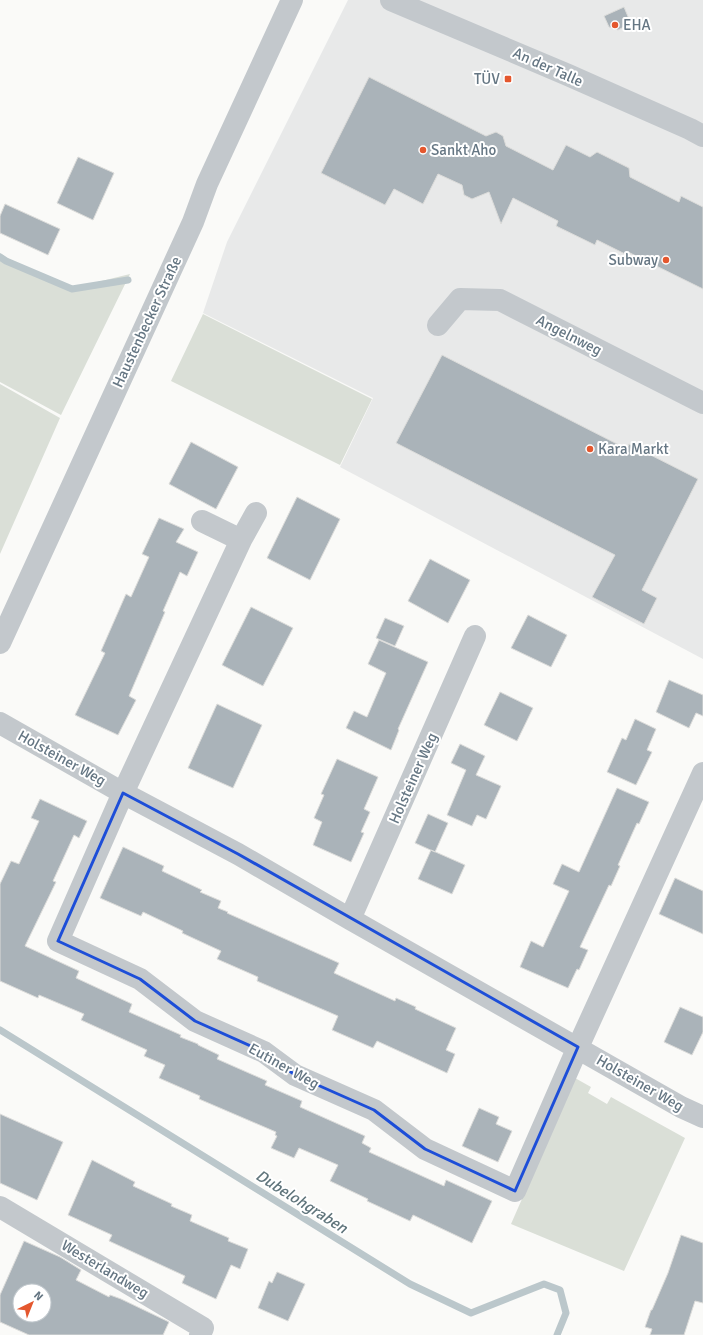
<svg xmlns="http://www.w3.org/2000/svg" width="703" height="1335" viewBox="0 0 703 1335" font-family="Signika,sans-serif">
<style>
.built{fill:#e8e9e9}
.green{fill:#dadfd7}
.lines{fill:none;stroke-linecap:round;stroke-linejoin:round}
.stream{stroke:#bbc7cb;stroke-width:7}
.building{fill:#aab3b9;stroke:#dcdcda;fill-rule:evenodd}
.minor{stroke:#c3c8cc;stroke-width:22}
.tertiary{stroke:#c3c8cc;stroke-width:22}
.marked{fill:none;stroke:#1d4ed8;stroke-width:3;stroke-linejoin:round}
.poi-dot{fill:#e4572e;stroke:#fff;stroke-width:1.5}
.labels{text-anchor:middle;stroke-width:4;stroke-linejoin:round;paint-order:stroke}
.poi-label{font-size:15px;fill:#657683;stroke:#fff;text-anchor:start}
.street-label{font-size:15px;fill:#657683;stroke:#fff}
.water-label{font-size:16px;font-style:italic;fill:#60757c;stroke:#fff}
</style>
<rect width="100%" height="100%" fill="#fafaf8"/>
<path class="built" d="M 348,0 L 703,0 L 703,659 L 340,467 L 373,398 L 203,313 L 227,242 Z"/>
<path class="green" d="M 0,253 L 7,258 L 73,288 L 130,274 L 61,415 L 0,382 Z
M 203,314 L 372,399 L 340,465 L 171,381 Z
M 0,384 L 60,418 L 0,554 Z
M 575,1078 L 591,1087 L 588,1093 L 607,1104 L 611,1097 L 685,1138 L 624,1271 L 511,1224 Z"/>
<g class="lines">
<path class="stream" d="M 0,257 L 6,261 L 72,289 L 128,280
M 0,1030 L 410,1284 L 471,1313 L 544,1284 L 560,1290 L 566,1313 L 557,1335"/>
</g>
<path class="building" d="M 624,7 L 629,19 L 626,26 L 618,30 L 609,27 L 604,16 Z
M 369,77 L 486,136 L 496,132 L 503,136 L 506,146 L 553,170 L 566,145 L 590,157 L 597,152 L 629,168 L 630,177 L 679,202 L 681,196 L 703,207 L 703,289 L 628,252 L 627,255 L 597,240 L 595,245 L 556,226 L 558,221 L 513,198 L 501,224 L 489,192 L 472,199 L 464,195 L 462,185 L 438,174 L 423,204 L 394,189 L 385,205 L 321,173 Z
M 78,157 L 114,173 L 93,220 L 57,203 Z
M 5,204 L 60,229 L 48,255 L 0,233 L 0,216 Z
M 442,355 L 627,449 L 629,444 L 698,479 L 642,590 L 657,598 L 644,624 L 592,597 L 615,555 L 396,443 Z
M 191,442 L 238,467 L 216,509 L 169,484 Z
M 297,497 L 340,519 L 310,580 L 267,558 Z
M 159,518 L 184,529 L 176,542 L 198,552 L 187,576 L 180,572 L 163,611 L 165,612 L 129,696 L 136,700 L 118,735 L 75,715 L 105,653 L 101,651 L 126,594 L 131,597 L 149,557 L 142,554 Z
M 430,559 L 470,580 L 448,623 L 408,601 Z
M 251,607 L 293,628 L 263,686 L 222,665 Z
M 528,615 L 567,635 L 551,667 L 511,648 Z
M 385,618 L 404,626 L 395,646 L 376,638 Z
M 379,640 L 428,662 L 398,729 L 399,730 L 391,750 L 346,728 L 354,711 L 367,717 L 386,673 L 368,664 Z
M 669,680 L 703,695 L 703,716 L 696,713 L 689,728 L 656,712 Z
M 500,692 L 533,708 L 517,741 L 484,725 Z
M 217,704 L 262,725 L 233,788 L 188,768 Z
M 635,719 L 656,729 L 647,750 L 652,752 L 636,785 L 607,772 L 622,738 L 626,740 Z
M 460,744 L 485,756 L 476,775 L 501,786 L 486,819 L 477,815 L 472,826 L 447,815 L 466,770 L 451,763 Z
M 337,759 L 378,777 L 364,809 L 370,812 L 361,832 L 364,833 L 351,862 L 313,845 L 322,822 L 314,818 L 324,795 L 321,794 Z
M 617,788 L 649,802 L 639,824 L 637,823 L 618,865 L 620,866 L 611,886 L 609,885 L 580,947 L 588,950 L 579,970 L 577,969 L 568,988 L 520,967 L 531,941 L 543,947 L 569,891 L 553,884 L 562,864 L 579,872 Z
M 40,799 L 87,821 L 79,838 L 74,835 L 53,881 L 56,882 L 25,946 L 79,971 L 76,978 L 132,1004 L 129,1012 L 181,1035 L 180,1037 L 198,1044 L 198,1045 L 219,1055 L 217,1059 L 267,1081 L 265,1085 L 302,1101 L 300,1107 L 365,1136 L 362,1143 L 371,1148 L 369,1152 L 444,1186 L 446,1180 L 492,1201 L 472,1243 L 413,1215 L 410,1221 L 367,1201 L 368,1199 L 330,1181 L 338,1165 L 299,1148 L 294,1158 L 271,1148 L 277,1136 L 275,1135 L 276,1132 L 199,1099 L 200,1096 L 159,1078 L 165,1065 L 144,1056 L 147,1050 L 81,1020 L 84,1014 L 39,995 L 38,998 L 0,981 L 0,884 L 11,861 L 19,864 L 39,821 L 31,818 Z
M 428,814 L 448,823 L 435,852 L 415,843 Z
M 123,847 L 164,866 L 162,871 L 202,890 L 200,892 L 221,901 L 218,908 L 228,912 L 227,913 L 339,963 L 334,973 L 395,1001 L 396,998 L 416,1007 L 415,1009 L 456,1028 L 446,1050 L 455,1054 L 447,1073 L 377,1041 L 373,1048 L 332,1030 L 338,1016 L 257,981 L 258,977 L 217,959 L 221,951 L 182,933 L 183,931 L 143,912 L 141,916 L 100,898 Z
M 431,850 L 465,865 L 452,894 L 418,879 Z
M 675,878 L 703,891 L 703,934 L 659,914 Z
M 680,1007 L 703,1017 L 703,1032 L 692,1055 L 664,1042 Z
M 479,1108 L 499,1117 L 496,1124 L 512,1131 L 498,1162 L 462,1146 Z
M 0,1114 L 63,1142 L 37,1200 L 0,1183 Z
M 92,1160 L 135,1182 L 133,1186 L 172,1204 L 171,1206 L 192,1215 L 190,1221 L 229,1238 L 228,1241 L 248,1249 L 240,1269 L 231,1265 L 216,1299 L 182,1283 L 185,1276 L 109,1241 L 112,1235 L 68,1215 Z
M 681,1235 L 703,1243 L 703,1303 L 695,1301 L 684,1335 L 650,1335 L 652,1329 L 645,1327 L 651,1310 L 652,1310 L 668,1273 Z
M 24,1241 L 60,1257 L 81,1270 L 76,1280 L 109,1297 L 110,1295 L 121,1299 L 169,1322 L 163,1335 L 29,1335 L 0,1322 L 0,1295 ZM 20,1291 L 44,1291 L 44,1315 L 20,1315 Z
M 277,1272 L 305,1284 L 288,1321 L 258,1308 L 269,1281 L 272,1283 Z"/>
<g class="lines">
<path class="minor" d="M 438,325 L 460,299 L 500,300 L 703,403
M 256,513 L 241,540 L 123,793 L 58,941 L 140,979 L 195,1021 L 264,1052 L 295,1075 L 374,1110 L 425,1149 L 515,1191 L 578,1047 L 703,773
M 202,521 L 241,540
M 0,643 L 171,270 L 193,222 L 207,184 L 292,0
M 0,723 L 123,793 L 238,854 L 350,919 L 681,1107 L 703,1117
M 350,919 L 475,636
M 0,1207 L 203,1328 L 200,1335"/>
<path class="tertiary" d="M 391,0 L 568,75 L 690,129 L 703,136"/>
</g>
<path class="marked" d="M 123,793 L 238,854 L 578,1047 L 515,1191 L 425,1149 L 374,1110 L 295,1075 L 264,1052 L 195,1021 L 140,979 L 58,941 Z"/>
<g class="poi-dot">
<circle cx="615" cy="25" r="4"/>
<rect x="504" y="75" width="8" height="8" rx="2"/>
<circle cx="423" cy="150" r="4"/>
<circle cx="666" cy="260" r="4"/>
<circle cx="590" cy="449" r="4"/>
</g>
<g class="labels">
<g class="poi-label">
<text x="623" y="30">EHA</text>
<text x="500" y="84" text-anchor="end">TÜV</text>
<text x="431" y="155">Sankt Aho</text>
<text x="658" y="265" text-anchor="end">Subway</text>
<text x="598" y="454">Kara Markt</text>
</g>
<g class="street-label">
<text transform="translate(548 67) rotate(24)" y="5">An der Talle</text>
<text transform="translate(147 322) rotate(-65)" y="5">Haustenbecker Straße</text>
<text transform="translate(569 335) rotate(27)" y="5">Angelnweg</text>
<text transform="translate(62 758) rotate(29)" y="5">Holsteiner Weg</text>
<text transform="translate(413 778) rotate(-66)" y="5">Holsteiner Weg</text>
<text transform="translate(284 1066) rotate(29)" y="5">Eutiner Weg</text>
<text transform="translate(640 1083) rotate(30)" y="5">Holsteiner Weg</text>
<text transform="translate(105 1269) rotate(31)" y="5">Westerlandweg</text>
</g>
<g class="water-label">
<text transform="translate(302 1201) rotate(32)" y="6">Dubelohgraben</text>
</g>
</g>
<g transform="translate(32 1303) rotate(43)"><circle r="19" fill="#ffffff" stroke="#c1c8cd"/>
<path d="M0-3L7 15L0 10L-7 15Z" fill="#e4572e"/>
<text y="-6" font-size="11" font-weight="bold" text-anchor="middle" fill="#657683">N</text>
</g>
</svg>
